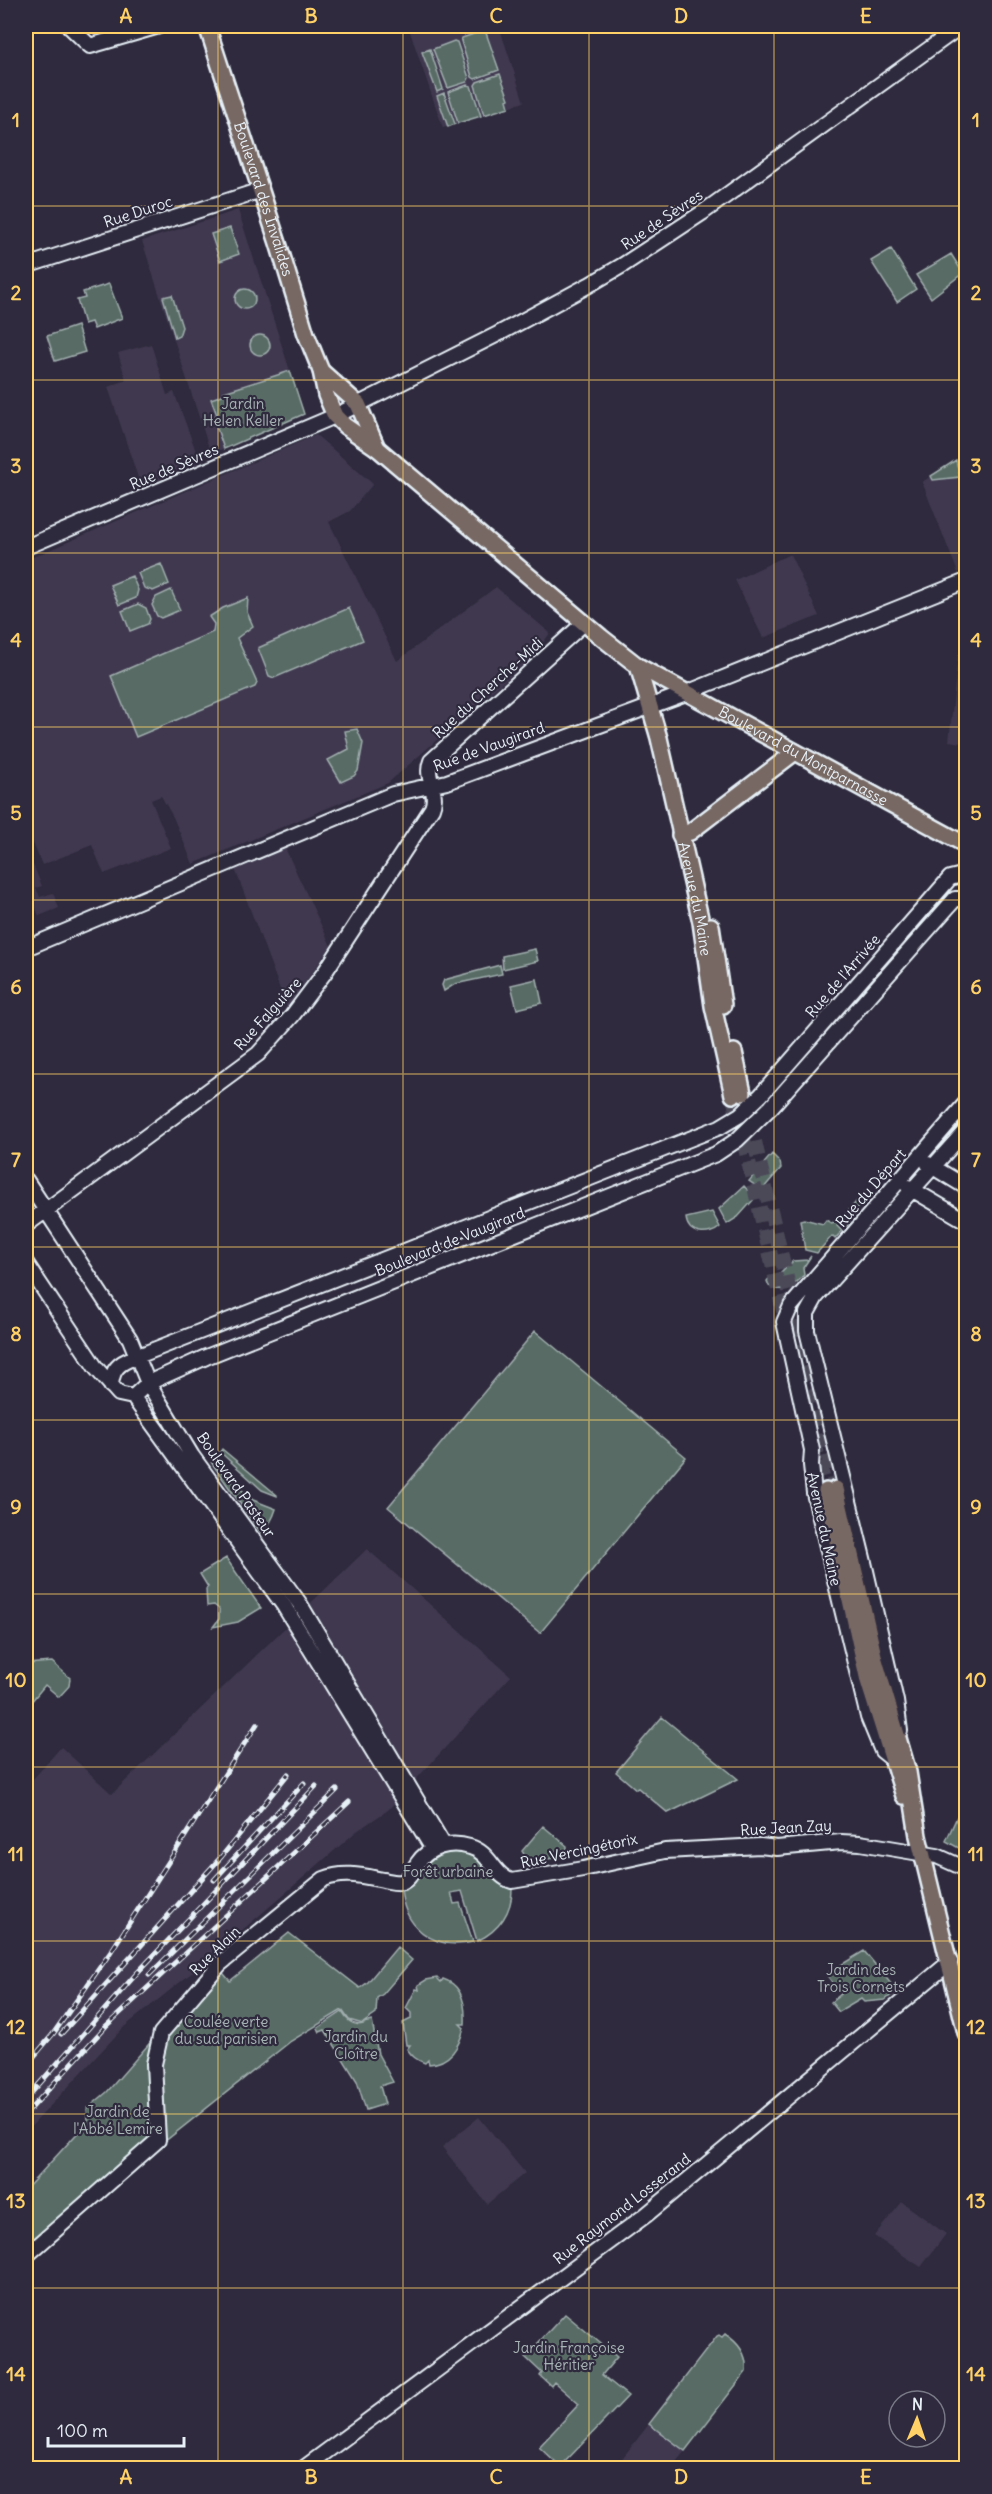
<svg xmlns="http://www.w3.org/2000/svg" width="992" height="2494" viewBox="0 0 992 2494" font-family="Delius,sans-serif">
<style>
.built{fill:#3f384f}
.green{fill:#596c65;stroke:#a0aeae;stroke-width:1.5}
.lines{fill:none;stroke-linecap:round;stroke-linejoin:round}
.primary-tunnel{stroke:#4b4859;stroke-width:15;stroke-dasharray:15 8;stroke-linecap:butt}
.secondary-casing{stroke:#e8f1f8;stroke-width:18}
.primary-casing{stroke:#e8f1f8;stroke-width:20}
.secondary{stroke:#2f2a3d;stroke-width:14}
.primary{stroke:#776864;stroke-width:15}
.rail-casing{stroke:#e8f1f8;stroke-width:5}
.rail{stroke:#2f2a3d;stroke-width:3;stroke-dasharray:9;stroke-linecap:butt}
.grid{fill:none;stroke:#ffd166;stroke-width:1.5;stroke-opacity:0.55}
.labels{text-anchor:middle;stroke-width:4.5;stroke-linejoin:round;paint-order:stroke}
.street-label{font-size:15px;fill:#e8f1f8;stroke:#2f2a3d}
.park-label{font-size:15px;fill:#a8b5b6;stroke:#2f2a3d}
.neatline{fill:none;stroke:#ffd166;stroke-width:2}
.grid-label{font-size:20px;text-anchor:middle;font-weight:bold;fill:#ffd166}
</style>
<rect width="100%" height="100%" fill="#2f2a3d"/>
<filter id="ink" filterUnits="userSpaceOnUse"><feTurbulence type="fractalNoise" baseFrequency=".0167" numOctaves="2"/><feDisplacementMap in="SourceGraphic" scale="12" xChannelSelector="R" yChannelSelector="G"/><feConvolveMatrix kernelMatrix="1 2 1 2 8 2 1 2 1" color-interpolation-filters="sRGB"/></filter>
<g filter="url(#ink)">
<path class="built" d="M 408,26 L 499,26 L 524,102 L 443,128 Z
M 238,210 L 304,414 L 211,454 L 142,241 Z
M 151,344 L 167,395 L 174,392 L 200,462 L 141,487 L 108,387 L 126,380 L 118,353 Z
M 316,435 L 373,484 L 350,511 L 329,522 L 397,661 L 496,587 L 550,633 L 535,654 L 388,783 L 193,864 L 173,817 L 161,796 L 151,800 L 171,848 L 104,874 L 92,845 L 42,865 L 26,826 L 26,560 Z
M 956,460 L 966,504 L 966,570 L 958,573 L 922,482 Z
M 790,554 L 819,616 L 763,638 L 735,580 Z
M 958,654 L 966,654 L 966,744 L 949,741 Z
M 26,848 L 42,886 L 36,888 L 40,897 L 53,893 L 59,908 L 39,916 L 33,902 L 26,905 Z
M 285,848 L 331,946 L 287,1008 L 235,869 Z
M 367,1549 L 511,1676 L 388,1810 L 357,1831 L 209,1959 L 124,2027 L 26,2132 L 26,1787 L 61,1747 L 112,1794 Z
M 479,2117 L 525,2173 L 487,2204 L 442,2147 Z
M 902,2202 L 946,2234 L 921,2267 L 874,2236 Z
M 649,2424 L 685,2451 L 671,2468 L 622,2468 L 617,2465 Z"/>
<path class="green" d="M 485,30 L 499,70 L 475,79 L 472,77 L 461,41 L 462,38 Z
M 454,41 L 457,42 L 469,78 L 467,82 L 448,88 L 433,49 Z
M 430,49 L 443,89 L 437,92 L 422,52 Z
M 500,74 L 509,99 L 507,100 L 509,107 L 484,115 L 475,85 L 477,82 Z
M 467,85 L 471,86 L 481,116 L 458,123 L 448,92 Z
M 444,93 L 455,124 L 448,127 L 437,96 Z
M 230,228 L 239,254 L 220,261 L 211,234 Z
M 891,249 L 916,289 L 897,302 L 871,261 Z
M 951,254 L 963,273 L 931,298 L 916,275 Z
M 109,284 L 122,318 L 94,329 L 91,322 L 84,324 L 77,300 L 85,298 L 83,292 Z
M235 299a10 10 0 1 1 20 0a10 10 0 1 1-20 0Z
M 172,295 L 182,327 L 179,336 L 175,338 L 163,297 Z
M 77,326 L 85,352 L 55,361 L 47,336 Z
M250 345a10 10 0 1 1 20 0a10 10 0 1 1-20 0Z
M 290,371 L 304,414 L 224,449 L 213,417 L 217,415 L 211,399 L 225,394 L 224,392 Z
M 956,460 L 960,477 L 933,480 L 931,476 Z
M 161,564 L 169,584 L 153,591 L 144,588 L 138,573 Z
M 132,576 L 138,590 L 136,598 L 119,605 L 110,585 Z
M 171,590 L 180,610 L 161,618 L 157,616 L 152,605 L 156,597 Z
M 248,598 L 247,612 L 253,626 L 237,638 L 257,683 L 255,687 L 136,737 L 111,676 L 213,632 L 214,624 L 209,617 L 223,608 Z
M 138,604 L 146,608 L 150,619 L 148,624 L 130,631 L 122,611 Z
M 349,608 L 363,640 L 274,678 L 269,676 L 258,648 Z
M 357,729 L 363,743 L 358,771 L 354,776 L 341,782 L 328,760 L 349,749 L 345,731 Z
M 535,949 L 538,961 L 503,969 L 502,956 Z
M 500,965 L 502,974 L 455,984 L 444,991 L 442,985 L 444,980 Z
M 537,979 L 542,1003 L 517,1009 L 511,985 Z
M 772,1154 L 780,1162 L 781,1168 L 762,1190 L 749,1181 Z
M 744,1186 L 755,1198 L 738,1217 L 727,1224 L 719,1209 Z
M 866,1191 L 868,1193 L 867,1201 L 859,1206 L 847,1219 L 850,1222 L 846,1227 L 841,1222 L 837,1226 L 842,1231 L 835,1239 L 832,1236 L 817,1253 L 805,1250 L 800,1220 L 804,1219 L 823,1224 L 826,1220 L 831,1223 L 839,1221 Z
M 712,1212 L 720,1227 C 710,1237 688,1236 686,1218 Z
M 811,1256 L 803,1268 L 804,1275 C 793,1287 785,1294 769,1286 L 767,1281 L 770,1277 L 776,1278 L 793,1261 L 808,1260 Z
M 535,1331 L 686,1457 L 540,1633 L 388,1507 Z
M 222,1449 L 277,1495 L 277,1496 L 262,1490 L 220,1452 Z
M 211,1462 L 253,1500 L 276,1509 C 273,1519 269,1526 261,1533 Z
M 226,1558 L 261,1608 L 238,1622 L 213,1627 L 219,1619 L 219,1609 L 214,1605 L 207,1606 L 206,1589 L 208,1587 L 200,1574 Z
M 52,1662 L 70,1678 L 69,1686 L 59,1697 L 45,1685 L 26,1708 L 26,1664 Z
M 662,1717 L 738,1779 L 668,1813 L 638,1788 L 636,1789 L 616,1772 Z
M 966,1797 L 966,1852 L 946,1841 Z
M 543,1826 L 567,1846 L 566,1856 L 529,1862 L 522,1851 Z
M 450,1851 C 491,1851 490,1886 512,1887 C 513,1911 499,1931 477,1941 L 462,1891 L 451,1893 L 454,1904 L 460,1903 L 473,1942 C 433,1951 402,1927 401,1885 L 436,1854 Z
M 289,1933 L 360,1988 L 368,1982 L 397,1947 L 412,1960 L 383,1994 L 377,1998 L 376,2014 L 363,2023 L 372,2021 L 378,2054 L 393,2082 L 380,2086 L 385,2104 L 366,2110 L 357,2081 L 325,2030 L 320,2032 L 318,2028 L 342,2012 C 346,2019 353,2027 363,2024 L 349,2020 L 342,2010 L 291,2041 L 26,2252 L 26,2189 L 84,2126 L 88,2119 L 87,2109 L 107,2092 L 217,1966 L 230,1981 Z
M 864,1951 L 897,1991 L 885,2000 L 864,2002 L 861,1999 L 839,2012 L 831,2002 L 841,1994 L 826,1974 Z
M 437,1978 L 441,1982 L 443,1979 C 463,1985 466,2005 465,2024 L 460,2024 L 464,2028 C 459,2047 450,2063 429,2064 L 428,2060 L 425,2063 C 416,2060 412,2056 407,2049 L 410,2045 L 406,2045 L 403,2023 L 411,2019 L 411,2013 L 406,2008 L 416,1989 L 419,1990 L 418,1985 L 426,1980 Z
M 565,2314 L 617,2357 L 602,2375 L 628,2396 L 560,2467 L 539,2447 L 579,2404 L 554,2382 L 551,2386 L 540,2376 L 542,2373 L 525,2357 Z
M 725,2334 C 739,2343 748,2355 746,2372 L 685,2451 L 649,2424 L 717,2336 L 719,2335 L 722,2337 Z"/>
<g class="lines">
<path class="primary-tunnel" d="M 733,1095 L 787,1326
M 744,1097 L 836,1489
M 814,1440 L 826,1491"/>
<defs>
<path id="secondary" d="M 69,26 L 90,46 L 159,26
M 26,266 L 261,190
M 26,547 L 335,416 L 498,334 L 589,285 L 623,265 L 702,213 L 961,26
M 26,948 L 393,794 L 447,782 L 686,693 L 966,581
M 928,1164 L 966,1187
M 26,1180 L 130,1339 L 148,1383 L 192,1456 L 300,1604 L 443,1844
M 908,1187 L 966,1221
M 26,1225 L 258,1054 L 292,1016 L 325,972 L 432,808 C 439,792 424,777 431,761 L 584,623
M 26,1263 L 96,1368 L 119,1394 L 133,1397 L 148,1383 L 206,1357 L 716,1154 L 737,1140 L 771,1107 L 955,899 L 966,899
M 111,1386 C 112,1373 115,1366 128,1360 L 720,1127 L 740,1115 L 761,1095 L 950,878 L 966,874
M 133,1397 L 284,1606 L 433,1849
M 900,1731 L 896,1701 L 863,1558 L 807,1331 L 807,1313 L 816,1297 L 966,1130
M 892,1759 L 882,1751 L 868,1717 L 814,1493 L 811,1465 L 812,1450 L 784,1322 L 791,1306 L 966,1103
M 26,2256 L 158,2140 L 154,2064 L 161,2033 L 220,1964 L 324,1879 C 344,1871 363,1876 383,1880 C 389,1881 396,1883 402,1882 C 410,1879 412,1871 417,1864 C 429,1846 450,1841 470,1847 C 490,1852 494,1876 512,1881 L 583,1869 L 665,1851 L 760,1846 L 777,1848 L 841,1842 L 860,1843 L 937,1856 L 966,1869
M 304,2468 L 646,2215 L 950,1962"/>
<g id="primary">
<path id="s1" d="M 207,26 L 278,243 L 306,334 L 321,371 L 326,395 L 335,416 L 345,426 L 377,448 L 601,637 L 638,666 L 966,845"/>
<path d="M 321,371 L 358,404 L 377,448"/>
<path id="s2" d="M 638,666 L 659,738 L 701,922 L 713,1006 L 733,1095"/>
<path d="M 680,835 L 690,832 L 795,752"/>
<path d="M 711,926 L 723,1005"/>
<path d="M 734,1052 L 743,1093"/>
<path d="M 836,1489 L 875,1660 L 908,1772 L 918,1836 L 966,2033"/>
<path d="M 826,1491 L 868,1681 L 904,1796"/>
</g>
</defs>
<use href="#secondary" class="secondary-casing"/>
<use href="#primary" class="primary-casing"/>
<use href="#secondary" class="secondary"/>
<use href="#primary" class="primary"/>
<defs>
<path id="rail" d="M 214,1880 L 304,1783
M 149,1975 L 337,1790
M 61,2034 L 222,1856 L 288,1774
M 26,2066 L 53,2034 L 110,1953 L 257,1724
M 26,2099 L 137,1973 L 316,1786
M 26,2114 L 106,2026 L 349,1802"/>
</defs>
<use href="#rail" class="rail-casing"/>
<use href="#rail" class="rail"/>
</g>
</g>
<path class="grid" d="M 218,26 L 218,2468M 403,26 L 403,2468M 589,26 L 589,2468M 774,26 L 774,2468M 26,206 L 966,206M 26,380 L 966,380M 26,553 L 966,553M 26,727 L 966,727M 26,900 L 966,900M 26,1074 L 966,1074M 26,1247 L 966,1247M 26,1420 L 966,1420M 26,1594 L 966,1594M 26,1767 L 966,1767M 26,1941 L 966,1941M 26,2114 L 966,2114M 26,2288 L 966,2288"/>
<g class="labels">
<g class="street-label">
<text dy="5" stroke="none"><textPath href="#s1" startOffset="182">Boulevard des Invalides</textPath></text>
<text transform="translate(138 212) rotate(-18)" y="5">Rue Duroc</text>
<text transform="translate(662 220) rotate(-34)" y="5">Rue de Sèvres</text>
<text transform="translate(174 467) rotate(-23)" y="5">Rue de Sèvres</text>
<text transform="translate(488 688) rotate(-42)" y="5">Rue du Cherche-Midi</text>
<text transform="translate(489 747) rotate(-20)" y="5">Rue de Vaugirard</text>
<text dy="5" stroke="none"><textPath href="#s1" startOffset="992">Boulevard du Montparnasse</textPath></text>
<text dy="5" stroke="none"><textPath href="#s2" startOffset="240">Avenue du Maine</textPath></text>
<text transform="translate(843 976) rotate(-49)" y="5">Rue de l'Arrivée</text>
<text transform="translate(268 1014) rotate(-48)" y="5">Rue Falguière</text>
<text transform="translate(871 1188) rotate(-49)" y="5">Rue du Départ</text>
<text transform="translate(450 1242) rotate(-22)" y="5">Boulevard de Vaugirard</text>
<text transform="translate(236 1485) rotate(55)" y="5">Boulevard Pasteur</text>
<text transform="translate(824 1529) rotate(78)" y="5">Avenue du Maine</text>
<text transform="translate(786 1828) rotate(-3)" y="5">Rue Jean Zay</text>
<text transform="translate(579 1851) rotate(-12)" y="5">Rue Vercingétorix</text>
<text transform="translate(215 1951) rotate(-44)" y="5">Rue Alain</text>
<text transform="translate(622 2209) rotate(-38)" y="5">Rue Raymond Losserand</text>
</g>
<g class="park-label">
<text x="243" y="409">Jardin<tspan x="243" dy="17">Helen Keller</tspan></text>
<text x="448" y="1877">Forêt urbaine</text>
<text x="861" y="1975">Jardin des<tspan x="861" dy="17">Trois Cornets</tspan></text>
<text x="226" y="2027">Coulée verte<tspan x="226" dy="17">du sud parisien</tspan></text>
<text x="356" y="2042">Jardin du<tspan x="356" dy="17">Cloître</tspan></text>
<text x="118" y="2117">Jardin de<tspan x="118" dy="17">l'Abbé Lemire</tspan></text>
<text x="569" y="2353">Jardin Françoise<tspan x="569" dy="17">Héritier</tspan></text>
</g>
</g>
<rect width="992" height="2494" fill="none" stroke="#2f2a3d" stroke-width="66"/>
<g transform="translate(917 2419) rotate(2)"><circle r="28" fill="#2f2a3d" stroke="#797a88" stroke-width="1.5"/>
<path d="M0-4.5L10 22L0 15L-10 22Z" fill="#ffd166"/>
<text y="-9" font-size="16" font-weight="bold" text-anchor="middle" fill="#e8f1f8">N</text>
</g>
<path d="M48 2437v9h136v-9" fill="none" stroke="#e8f1f8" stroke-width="3"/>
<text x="57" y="2437" font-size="18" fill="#e8f1f8" stroke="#2f2a3d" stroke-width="4.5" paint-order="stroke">100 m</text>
<rect x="33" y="33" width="926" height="2428" class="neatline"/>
<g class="grid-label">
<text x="126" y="23">A</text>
<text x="311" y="23">B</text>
<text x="496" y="23">C</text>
<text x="681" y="23">D</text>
<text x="866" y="23">E</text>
<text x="16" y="127">1</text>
<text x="976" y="127">1</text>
<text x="16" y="300">2</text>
<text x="976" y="300">2</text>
<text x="16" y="473">3</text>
<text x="976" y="473">3</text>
<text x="16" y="647">4</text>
<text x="976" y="647">4</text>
<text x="16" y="820">5</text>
<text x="976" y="820">5</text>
<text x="16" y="994">6</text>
<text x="976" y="994">6</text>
<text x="16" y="1167">7</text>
<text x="976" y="1167">7</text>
<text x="16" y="1341">8</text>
<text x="976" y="1341">8</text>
<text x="16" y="1514">9</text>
<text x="976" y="1514">9</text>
<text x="16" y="1687">10</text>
<text x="976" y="1687">10</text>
<text x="16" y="1861">11</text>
<text x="976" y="1861">11</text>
<text x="16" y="2034">12</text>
<text x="976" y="2034">12</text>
<text x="16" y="2208">13</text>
<text x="976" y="2208">13</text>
<text x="16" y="2381">14</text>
<text x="976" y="2381">14</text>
<text x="126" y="2484">A</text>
<text x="311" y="2484">B</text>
<text x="496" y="2484">C</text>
<text x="681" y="2484">D</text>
<text x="866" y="2484">E</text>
</g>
</svg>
